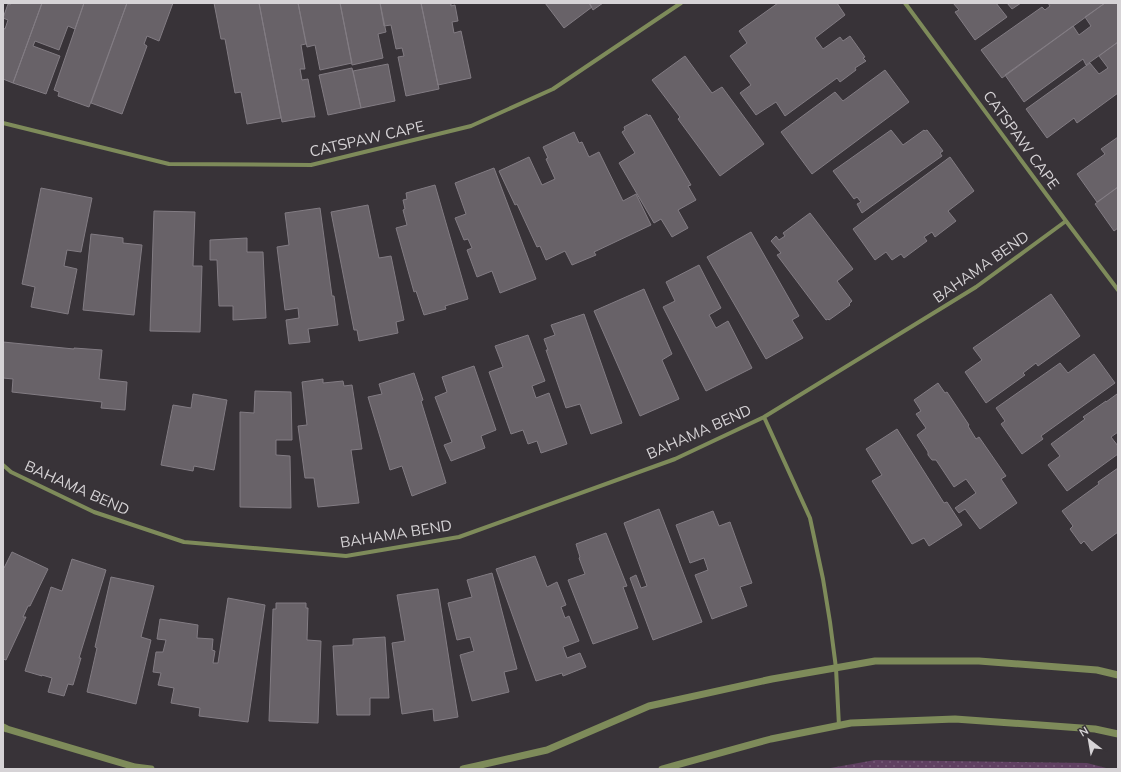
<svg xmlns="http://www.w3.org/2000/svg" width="1121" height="772" viewBox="0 0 1121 772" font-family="Mulish,sans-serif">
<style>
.park{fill:url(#park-dots)}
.building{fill:#686268;stroke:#827c83}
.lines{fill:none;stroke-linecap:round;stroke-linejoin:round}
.minor{stroke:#7e8b5a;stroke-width:4}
.tertiary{stroke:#7e8b5a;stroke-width:7}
.labels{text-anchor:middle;stroke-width:3;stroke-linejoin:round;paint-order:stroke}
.street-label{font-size:15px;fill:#d6d3d6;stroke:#383338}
</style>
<defs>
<pattern id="park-dots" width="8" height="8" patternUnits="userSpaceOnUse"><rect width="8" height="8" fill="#5f4061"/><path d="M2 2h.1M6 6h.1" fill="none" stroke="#755b77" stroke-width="1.8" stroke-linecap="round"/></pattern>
</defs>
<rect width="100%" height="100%" fill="#383338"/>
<path class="park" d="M 875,760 L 1087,763 L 1110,769 L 825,769 Z"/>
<path class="building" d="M 11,3 L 42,3 L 13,83 L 3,79 L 3,28 L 5,29 L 8,20 L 3,18 L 8,4 L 10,5 Z
M 42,3 L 84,3 L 75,29 L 68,26 L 59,50 L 35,41 L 33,46 L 60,56 L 46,94 L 13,83 Z
M 84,3 L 127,3 L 89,107 L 58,96 L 59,92 L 54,90 Z
M 127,3 L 173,3 L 159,41 L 147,36 L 144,44 L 147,46 L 122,114 L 91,103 Z
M 214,3 L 259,3 L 281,118 L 247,124 L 241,92 L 235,93 L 225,39 L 221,39 Z
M 259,3 L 298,3 L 306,44 L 301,45 L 305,69 L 300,69 L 302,80 L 308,79 L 315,117 L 310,117 L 282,122 Z
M 298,3 L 340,3 L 352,63 L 320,70 L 315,45 L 307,47 Z
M 340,3 L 380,3 L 386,32 L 378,34 L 383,58 L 352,65 Z
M 380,3 L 421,3 L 439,89 L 406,96 L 398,57 L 404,56 L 402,48 L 396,49 L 391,25 L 384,26 Z
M 421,3 L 451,3 L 451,6 L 455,5 L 458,21 L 452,22 L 454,33 L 461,31 L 471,78 L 438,85 Z
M 545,3 L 589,3 L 592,7 L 564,28 Z
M 589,3 L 603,3 L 593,10 Z
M 778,3 L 798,3 L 799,4 L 800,3 L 837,3 L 845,15 L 815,38 L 823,49 L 840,37 L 843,41 L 850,36 L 865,57 L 863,58 L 866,61 L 855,68 L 856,70 L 840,82 L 837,78 L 785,116 L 776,102 L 756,115 L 740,93 L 751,85 L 730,56 L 747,43 L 739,31 Z
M 953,3 L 996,3 L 1007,17 L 975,40 L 955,12 L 959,10 Z
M 1007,3 L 1021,3 L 1012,9 Z
M 1048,3 L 1105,3 L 1002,78 L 981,50 L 1042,7 L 1045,10 L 1050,6 Z
M 1105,3 L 1118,3 L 1118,42 L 1086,65 L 1083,59 L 1024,102 L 1005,75 L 1073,26 L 1079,35 L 1091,26 L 1085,17 Z
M 1118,42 L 1118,93 L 1077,123 L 1074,118 L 1047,138 L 1026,109 L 1090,63 L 1099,74 L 1108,68 L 1099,56 Z
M 685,56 L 712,93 L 722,87 L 764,144 L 720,176 L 678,119 L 680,117 L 652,80 Z
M 388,64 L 395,101 L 361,108 L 353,71 Z
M 352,68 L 361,108 L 328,115 L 319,75 Z
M 885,70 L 909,102 L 812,174 L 781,132 L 835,92 L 843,101 Z
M 647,114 L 648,116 L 650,115 L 691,185 L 688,186 L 696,200 L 678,210 L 688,228 L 672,237 L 661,219 L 654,223 L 619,163 L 635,153 L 622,132 L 625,130 L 624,127 Z
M 891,130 L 903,145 L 924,130 L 925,131 L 927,130 L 943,151 L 940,153 L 942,156 L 862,213 L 857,204 L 861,202 L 857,197 L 854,199 L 833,171 Z
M 574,132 L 579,143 L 582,142 L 589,157 L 599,152 L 623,201 L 636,194 L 651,225 L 594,252 L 596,255 L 572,265 L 565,251 L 546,260 L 540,246 L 537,247 L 517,204 L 515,205 L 499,171 L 529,157 L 542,185 L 555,179 L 546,159 L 548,158 L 543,147 Z
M 1118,137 L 1118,187 L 1097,202 L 1077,174 L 1105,154 L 1101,149 Z
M 950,157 L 974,191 L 948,211 L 956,221 L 935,237 L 932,232 L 924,237 L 927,241 L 904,258 L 901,254 L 892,260 L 886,252 L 875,260 L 853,229 Z
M 494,168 L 536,279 L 500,293 L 492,271 L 477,277 L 467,250 L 472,248 L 468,239 L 464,240 L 455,218 L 466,214 L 455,183 Z
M 435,185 L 468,299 L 445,306 L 446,309 L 424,315 L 416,291 L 414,292 L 396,228 L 407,225 L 403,210 L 405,209 L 403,200 L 407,199 L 406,193 Z
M 1118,187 L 1118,228 L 1114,231 L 1095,204 Z
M 41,188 L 92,198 L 81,252 L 67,250 L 64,266 L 77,269 L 68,314 L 31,307 L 35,287 L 22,284 Z
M 368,205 L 379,258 L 391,256 L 404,320 L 396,322 L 398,333 L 359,341 L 357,330 L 354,330 L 331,212 Z
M 320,208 L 332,296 L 334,296 L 338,325 L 308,329 L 310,342 L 289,344 L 286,320 L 299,318 L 298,308 L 285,310 L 277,247 L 289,245 L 285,213 Z
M 154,211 L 195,212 L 193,266 L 202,266 L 200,332 L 150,331 Z
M 810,213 L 853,269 L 837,281 L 852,301 L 849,304 L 850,305 L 829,320 L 828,319 L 826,320 L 777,255 L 781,253 L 771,241 L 776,236 L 779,240 L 785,236 L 783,233 Z
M 751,232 L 799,316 L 792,320 L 803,338 L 766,359 L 707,257 Z
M 91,234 L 123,238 L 123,243 L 142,245 L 134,315 L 83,310 Z
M 247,238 L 247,252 L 263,252 L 266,318 L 233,320 L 233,306 L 219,306 L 217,260 L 210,260 L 210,240 Z
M 699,265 L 721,308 L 709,315 L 716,328 L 728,321 L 752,368 L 706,391 L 663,307 L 675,301 L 666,282 Z
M 644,289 L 672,354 L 662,360 L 679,399 L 640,416 L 594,311 Z
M 1051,294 L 1080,336 L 1038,366 L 1036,363 L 1023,373 L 1025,375 L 986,403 L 965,372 L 982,360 L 973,348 Z
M 584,314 L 622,423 L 591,434 L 580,404 L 566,408 L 546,350 L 548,350 L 544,339 L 555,335 L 551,325 Z
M 528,335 L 545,381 L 532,386 L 536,398 L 549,393 L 567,444 L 541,453 L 537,441 L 528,444 L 523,430 L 511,434 L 489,372 L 503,367 L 495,346 Z
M 3,342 L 74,349 L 74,348 L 102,350 L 99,379 L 127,382 L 125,410 L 101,408 L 102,402 L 12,392 L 13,379 L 3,378 Z
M 1094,354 L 1115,383 L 1041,436 L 1043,439 L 1022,454 L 1001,424 L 1005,421 L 996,408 L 1060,363 L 1068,373 Z
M 474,366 L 496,430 L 481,436 L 485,448 L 451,461 L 444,445 L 452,442 L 435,397 L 447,392 L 442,377 Z
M 414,373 L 423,400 L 421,401 L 446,483 L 412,496 L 402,466 L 390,470 L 368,397 L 382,394 L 379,384 Z
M 323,379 L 323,383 L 343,381 L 344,386 L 352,385 L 362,449 L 351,450 L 359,503 L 318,507 L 314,478 L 305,478 L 298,426 L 307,425 L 302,382 Z
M 938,383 L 945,393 L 947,392 L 969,425 L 968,426 L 976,439 L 979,437 L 1006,476 L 1001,479 L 1017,503 L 980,529 L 965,509 L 959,513 L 955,508 L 976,493 L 966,479 L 954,487 L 936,460 L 932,460 L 928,455 L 928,452 L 917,435 L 926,428 L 916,414 L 921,411 L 914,400 Z
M 255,391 L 291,392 L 292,440 L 276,440 L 276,455 L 290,456 L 291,508 L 240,507 L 240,412 L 254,413 Z
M 193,394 L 227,400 L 214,470 L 194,466 L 193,471 L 161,465 L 173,405 L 191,408 Z
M 1117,394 L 1118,396 L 1118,432 L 1111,437 L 1118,446 L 1118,454 L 1067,491 L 1048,465 L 1060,456 L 1051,444 L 1085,419 L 1083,417 L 1106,401 L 1106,402 Z
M 897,429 L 944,503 L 947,502 L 962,525 L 929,546 L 924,538 L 912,544 L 872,481 L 882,475 L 866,449 Z
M 1118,468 L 1118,532 L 1092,551 L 1084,541 L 1081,544 L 1070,529 L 1073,526 L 1062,511 L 1099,484 L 1098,482 Z
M 659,509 L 702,622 L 653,640 L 630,578 L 636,575 L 641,588 L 647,586 L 624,523 Z
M 713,511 L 719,526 L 730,522 L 752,583 L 740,587 L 747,606 L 712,619 L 695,575 L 708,570 L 704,558 L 690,563 L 676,525 Z
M 606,533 L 627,586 L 623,587 L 638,628 L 593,644 L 568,580 L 585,574 L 579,558 L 580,557 L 576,544 Z
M 12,552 L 48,569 L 30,606 L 28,606 L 23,617 L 26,617 L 6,660 L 3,659 L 3,567 L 4,568 Z
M 535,556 L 547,587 L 557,582 L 566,605 L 561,607 L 565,618 L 569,616 L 579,641 L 563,647 L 567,658 L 580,653 L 586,667 L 563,676 L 562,673 L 536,681 L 496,569 Z
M 72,559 L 106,570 L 79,658 L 81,658 L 73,685 L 68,684 L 64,696 L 48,692 L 52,678 L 42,675 L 42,676 L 25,671 L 51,587 L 62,591 Z
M 492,573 L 517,669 L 504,672 L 509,692 L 472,701 L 460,655 L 474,651 L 470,637 L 457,640 L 448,603 L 472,597 L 467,580 Z
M 111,577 L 154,586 L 141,637 L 151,640 L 136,704 L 87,692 L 97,648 L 95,647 Z
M 438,589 L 458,717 L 434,721 L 433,709 L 402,714 L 392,643 L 405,641 L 397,595 Z
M 228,598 L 265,605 L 248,722 L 199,716 L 200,708 L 171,703 L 174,688 L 158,685 L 161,673 L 153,672 L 156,652 L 163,652 L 166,640 L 157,639 L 160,619 L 198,625 L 197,638 L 213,639 L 212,650 L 215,651 L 213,663 L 218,663 Z
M 276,603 L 306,603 L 306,608 L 308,608 L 307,640 L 321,641 L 318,723 L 269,721 L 273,609 L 276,609 Z
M 385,637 L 389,698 L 370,698 L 370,715 L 337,715 L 333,646 L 353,645 L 353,639 Z"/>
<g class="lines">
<path class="minor" d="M 905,3 L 1066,221 L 1118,290
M 3,123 L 169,164 L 311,165 L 471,126 L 553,89 L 681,3
M 764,417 L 810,518 L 823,579 L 830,622 L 836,668 L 839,726
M 3,465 L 11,472 L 94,512 L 184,542 L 346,556 L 459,537 L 675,459 L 764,417 L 976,287 L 1066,221"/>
<path class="tertiary" d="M 3,727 L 7,729 L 135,767 L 151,769
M 463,769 L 547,750 L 649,706 L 772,679 L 875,661 L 979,661 L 1097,670 L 1118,675
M 662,769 L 771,739 L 851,723 L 955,719 L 1095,729 L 1118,734"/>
</g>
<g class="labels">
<g class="street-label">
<text transform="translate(367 139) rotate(-13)" y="5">CATSPAW CAPE</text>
<text transform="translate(1021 140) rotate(54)" y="5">CATSPAW CAPE</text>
<text transform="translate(981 267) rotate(-35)" y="5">BAHAMA BEND</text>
<text transform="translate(699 432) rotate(-24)" y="5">BAHAMA BEND</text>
<text transform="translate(77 488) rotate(24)" y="5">BAHAMA BEND</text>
<text transform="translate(396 534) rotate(-9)" y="5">BAHAMA BEND</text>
</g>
</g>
<rect width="1121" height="772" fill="none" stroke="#d6d3d6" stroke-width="8"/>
<g transform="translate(1089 740) rotate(329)" stroke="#383338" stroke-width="3" paint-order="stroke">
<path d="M0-3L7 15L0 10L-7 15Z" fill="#d6d3d6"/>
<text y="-6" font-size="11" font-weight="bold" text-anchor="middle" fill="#d6d3d6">N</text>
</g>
</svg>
